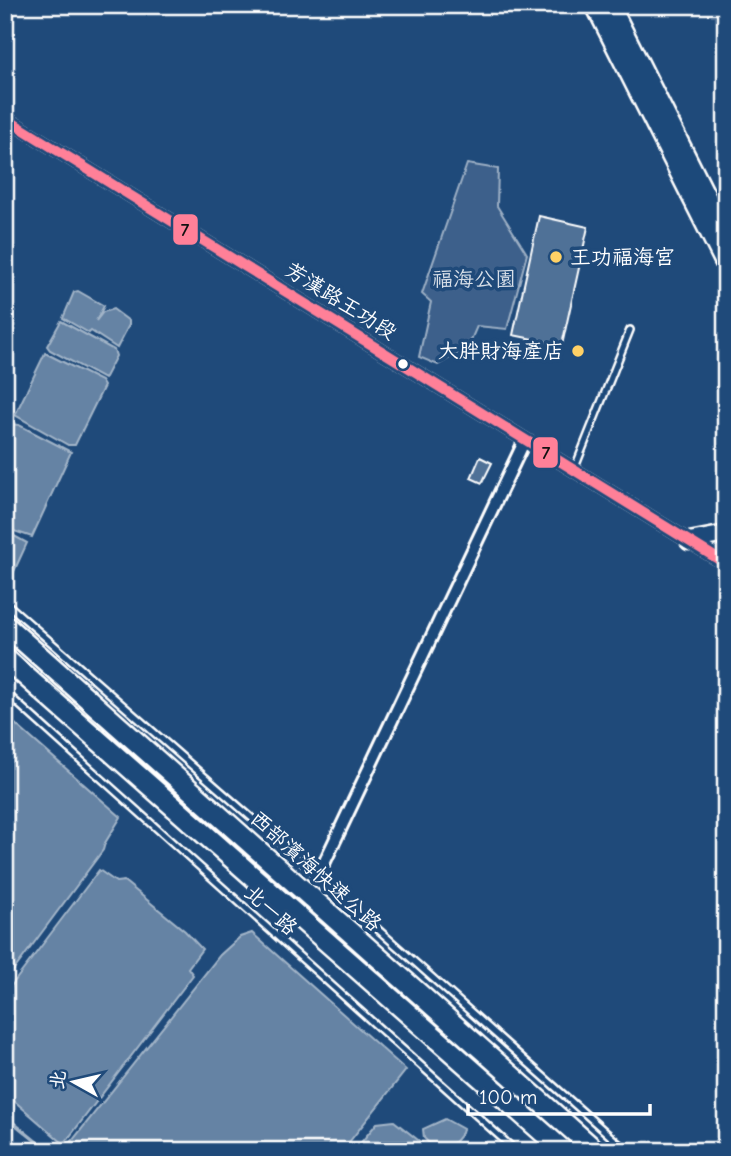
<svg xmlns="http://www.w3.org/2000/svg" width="731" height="1156" viewBox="0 0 731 1156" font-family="'Comic Neue','LXGW WenKai TC',sans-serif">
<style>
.green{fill:#3c618b;stroke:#9eb0c5;stroke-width:2}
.water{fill:#6583a4;stroke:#a3b5c8;stroke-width:2}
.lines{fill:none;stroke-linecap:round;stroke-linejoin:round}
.stream{stroke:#a3b5c8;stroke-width:3.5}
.building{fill:#507197;stroke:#fff;stroke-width:2}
.lane-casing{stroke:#fff;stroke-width:10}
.street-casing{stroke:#fff;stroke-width:16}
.primary-casing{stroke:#fff;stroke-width:21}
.highway-casing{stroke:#fff;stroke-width:24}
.lane{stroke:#1f4a7a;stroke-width:5}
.street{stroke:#1f4a7a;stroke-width:10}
.primary{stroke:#1f4a7a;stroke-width:16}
.highway{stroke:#1f4a7a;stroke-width:19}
.bus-1-casing{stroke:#1f4a7a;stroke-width:16}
.bus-1{stroke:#ff8098;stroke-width:10}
.poi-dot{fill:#ffd166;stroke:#1f4a7a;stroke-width:2.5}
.bus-dot{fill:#fff;stroke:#1f4a7a;stroke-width:2.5}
.labels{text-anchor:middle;stroke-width:7;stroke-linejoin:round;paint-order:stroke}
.poi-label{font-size:21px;fill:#fff;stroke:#1f4a7a;text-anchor:start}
.park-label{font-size:21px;fill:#d8dfe8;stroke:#1f4a7a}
.street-label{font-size:21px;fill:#fff;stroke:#1f4a7a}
.line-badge{stroke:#1f4a7a;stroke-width:2.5}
.pale-badge-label{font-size:19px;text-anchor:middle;font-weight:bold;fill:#111}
</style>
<rect width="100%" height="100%" fill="#1f4a7a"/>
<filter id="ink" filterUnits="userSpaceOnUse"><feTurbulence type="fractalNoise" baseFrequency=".0143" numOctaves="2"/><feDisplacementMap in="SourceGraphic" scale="14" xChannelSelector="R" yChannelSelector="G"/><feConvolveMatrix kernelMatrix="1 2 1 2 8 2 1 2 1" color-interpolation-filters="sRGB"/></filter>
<g filter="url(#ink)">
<path class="green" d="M 467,164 L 498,169 L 497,206 L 527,254 L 507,329 L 477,326 L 468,347 L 438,365 L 419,357 L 431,302 L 422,294 Z"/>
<path class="water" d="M 78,291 L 104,306 L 96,321 L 103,312 L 113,309 L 129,321 L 129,325 L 117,348 L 91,331 L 89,333 L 63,318 L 74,292 Z
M 61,321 L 114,350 L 116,356 L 104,379 L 50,350 L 47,346 Z
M 45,353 L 101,381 L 104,386 L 75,445 L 68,445 L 15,415 Z
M 10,424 L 19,425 L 71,452 L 32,537 L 14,531 L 12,527 L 5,524 L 5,433 Z
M 5,531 L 27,543 L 5,591 Z
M 5,715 L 121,817 L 105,843 L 103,850 L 5,982 Z
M 99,870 L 116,882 L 124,881 L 185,931 L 202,949 L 188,968 L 193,975 L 64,1144 L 5,1093 L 5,994 Z
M 252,933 L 406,1070 L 342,1151 L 75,1151 L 69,1145 L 220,955 L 240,937 Z
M 445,1119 L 463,1129 L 462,1133 L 447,1151 L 437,1151 L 424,1138 L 423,1129 Z
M 394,1121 L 432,1151 L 354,1151 L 377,1123 Z"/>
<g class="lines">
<path class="stream" d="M 5,1116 L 48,1151"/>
</g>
<path class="building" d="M 539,216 L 588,227 L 562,345 L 513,335 Z
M 480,457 L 492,463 L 482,483 L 471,478 Z"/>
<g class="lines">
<defs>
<path id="lane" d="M 574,470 L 630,330
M 5,602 L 318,876 L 627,1151
M 5,692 L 516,1151"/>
<path id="street" d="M 5,118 L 726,564
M 318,876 L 525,440"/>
<path id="primary" d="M 594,5 L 726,267
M 611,5 L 726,234
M 689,541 L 726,534"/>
<path id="highway" d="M 5,625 L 596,1151
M 5,658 L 564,1151"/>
</defs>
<use href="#lane" class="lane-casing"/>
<use href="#street" class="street-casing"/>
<use href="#primary" class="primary-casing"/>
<use href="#highway" class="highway-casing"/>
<use href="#lane" class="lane"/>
<use href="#street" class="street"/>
<use href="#primary" class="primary"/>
<use href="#highway" class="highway"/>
<defs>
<path id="bus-1" d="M 5,118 L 726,564"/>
</defs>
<use href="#bus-1" class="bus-1-casing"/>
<use href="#bus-1" class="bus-1"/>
</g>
</g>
<g class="poi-dot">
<circle cx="556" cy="257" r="7"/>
<circle cx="578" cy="351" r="7"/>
</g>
<circle class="bus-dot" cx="403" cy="364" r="6"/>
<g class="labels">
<g class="poi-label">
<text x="570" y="264">王功福海宮</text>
<text x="564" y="358" text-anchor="end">大胖財海產店</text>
</g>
<g class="park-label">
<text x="474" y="286">福海公園</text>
</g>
<g class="street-label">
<text transform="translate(341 301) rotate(32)" y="7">芳漢路王功段</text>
<text transform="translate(316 871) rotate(42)" y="7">西部濱海快速公路</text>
<text transform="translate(271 910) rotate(42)" y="7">北一路</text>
</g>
</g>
<g class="line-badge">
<rect x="172" y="213" width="27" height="33" rx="7" fill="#ff8098"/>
<rect x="532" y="436" width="27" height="33" rx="7" fill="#ff8098"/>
</g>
<g class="pale-badge-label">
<text x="185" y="236">7</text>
<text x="546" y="459">7</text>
</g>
<rect width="731" height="1156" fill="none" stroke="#1f4a7a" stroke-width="28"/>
<rect x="14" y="14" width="703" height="1128" fill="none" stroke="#fff" stroke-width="2.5" filter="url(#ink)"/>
<g transform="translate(74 1082) rotate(278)" stroke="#1f4a7a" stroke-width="5" paint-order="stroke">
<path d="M0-5L12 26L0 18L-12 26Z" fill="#ffffff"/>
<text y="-10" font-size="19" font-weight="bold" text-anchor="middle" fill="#ffffff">北</text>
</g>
<path d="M468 1104v10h182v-10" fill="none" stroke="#ffffff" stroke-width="3.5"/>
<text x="479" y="1104" font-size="21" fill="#ffffff" stroke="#1f4a7a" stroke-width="5" paint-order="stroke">100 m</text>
</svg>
